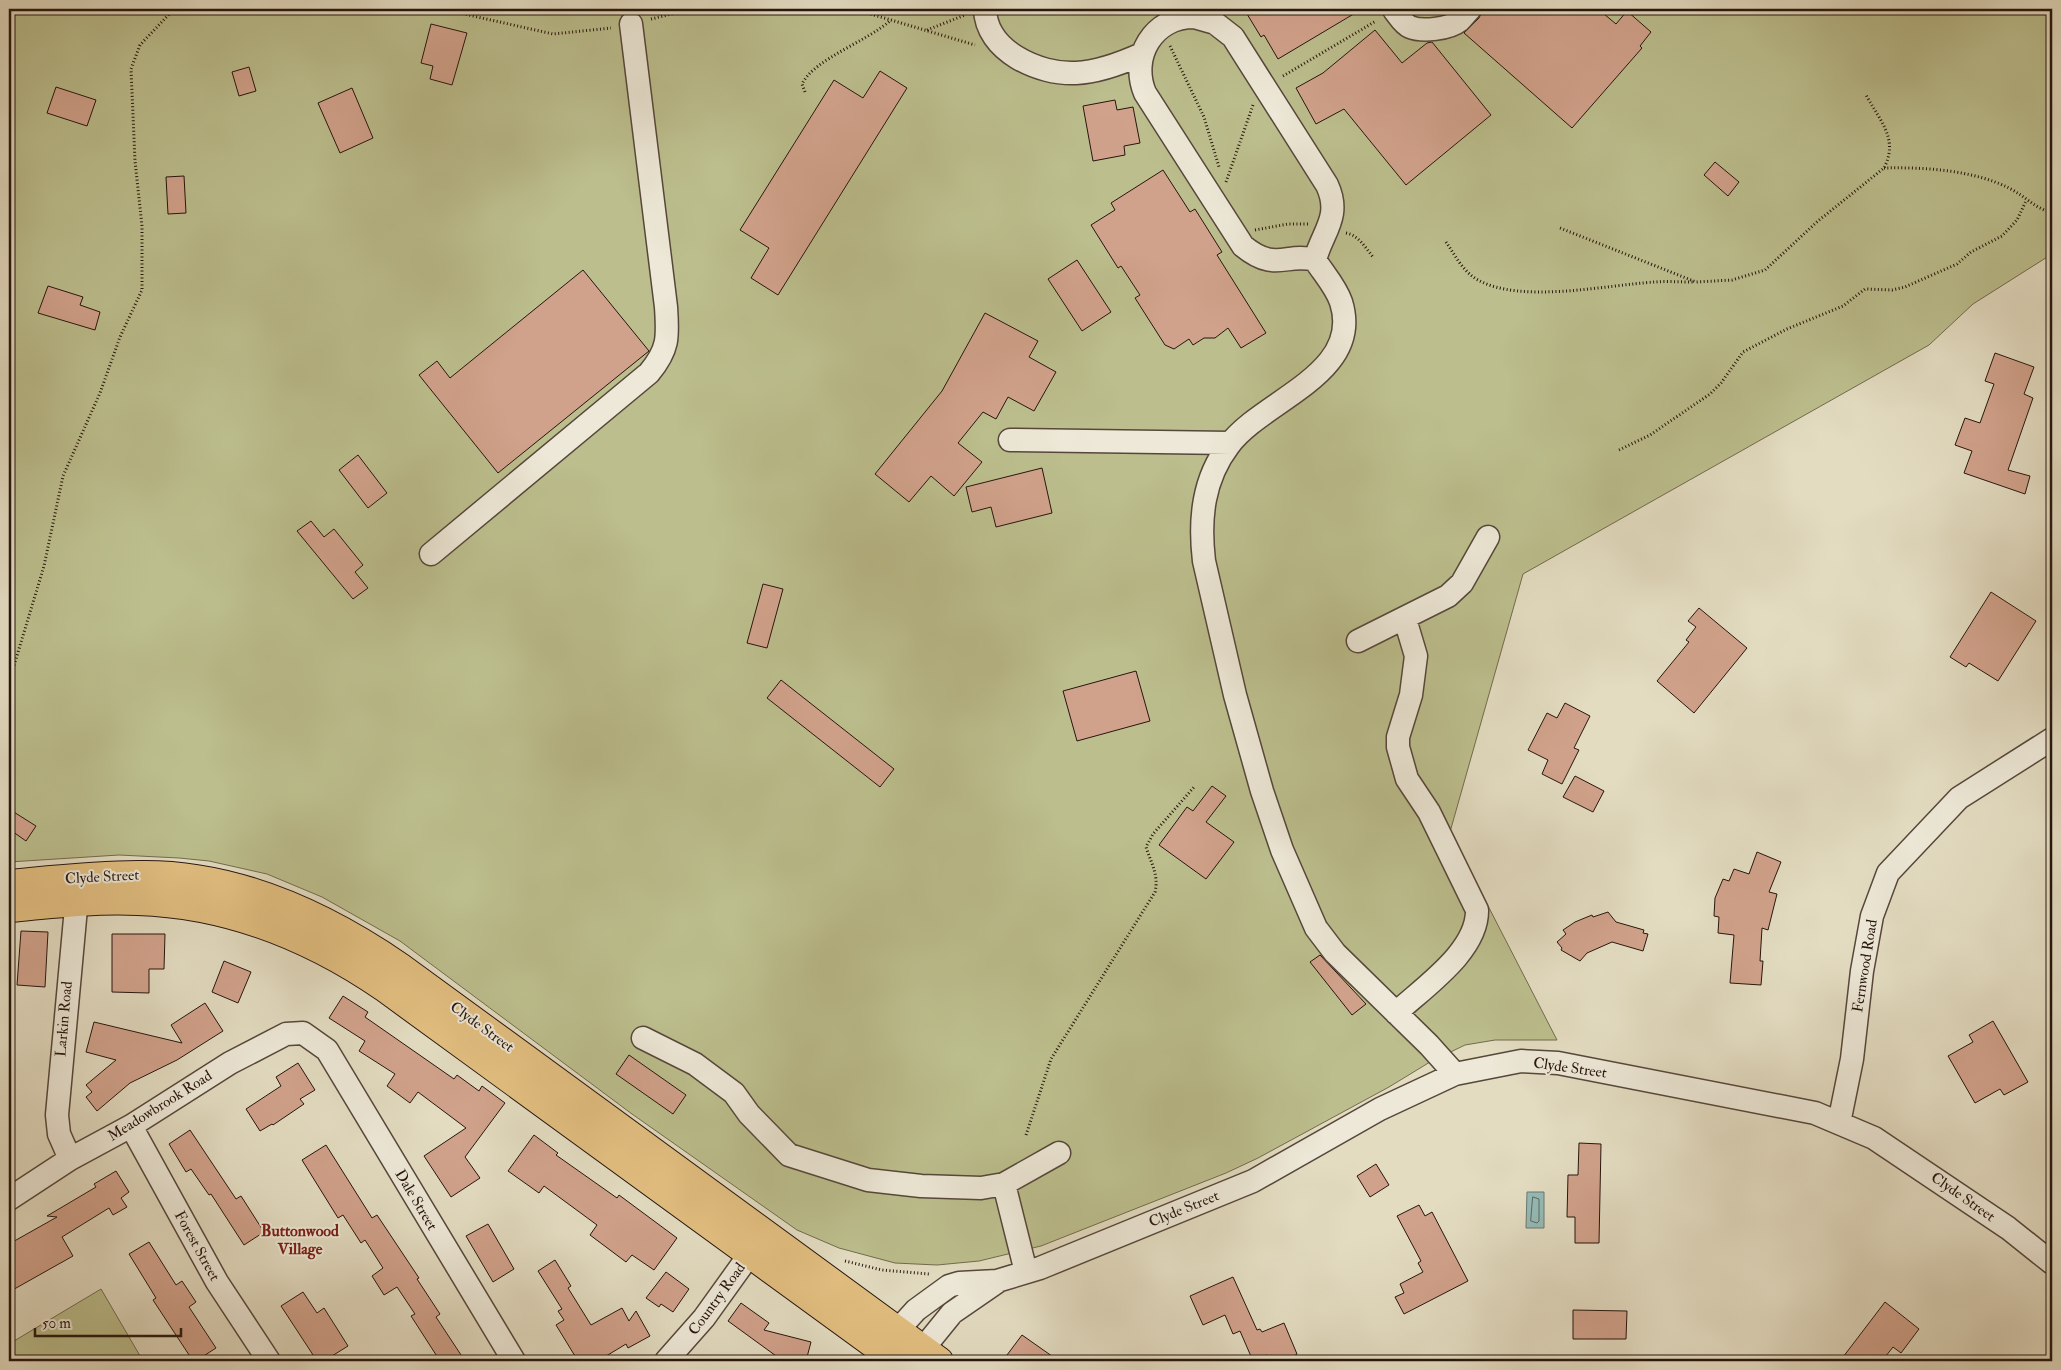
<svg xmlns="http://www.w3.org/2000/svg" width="2061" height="1370" font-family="'IM FELL Double Pica',serif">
<rect width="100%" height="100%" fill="#e3dcc1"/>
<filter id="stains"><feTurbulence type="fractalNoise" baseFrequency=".004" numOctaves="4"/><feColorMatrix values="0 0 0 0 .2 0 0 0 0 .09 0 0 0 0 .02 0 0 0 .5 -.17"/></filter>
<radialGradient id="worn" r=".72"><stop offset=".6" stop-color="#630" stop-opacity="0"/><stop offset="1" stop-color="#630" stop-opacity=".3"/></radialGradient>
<!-- green -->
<path fill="#bcbe8d" stroke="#726a4e" d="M9,9H2052V254L1973,304L1929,345L1523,574L1450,832L1557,1040H1495L1465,1045L1430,1062L1389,1087L1258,1158L1226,1173L1041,1246L979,1261L937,1265L895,1263L839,1248L797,1230L632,1114L400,941L322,897L267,874L209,861L179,858L119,855L9,862Z
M101,1289L143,1361H9V1344Z"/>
<!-- water -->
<path fill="#95bbb6" stroke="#697973" d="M1527,1192H1544V1228H1526Z"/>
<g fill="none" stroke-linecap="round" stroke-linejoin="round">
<!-- shore -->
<path stroke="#5e6862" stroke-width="1" d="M1533,1197L1539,1199V1221L1537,1223L1531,1221Z"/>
</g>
<!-- building -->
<path fill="#d1a28b" stroke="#27150e" d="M1244,9H1362L1278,59L1264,35L1261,37Z
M1483,9H1598L1616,24L1627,11L1651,32L1640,46L1642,48L1572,128L1464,33L1479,18Z
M431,24L467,33L452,85L430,79L433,66L421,63Z
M1375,30L1402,63L1427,43L1432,42L1491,115L1406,185L1344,109L1316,124L1296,88L1323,73Z
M249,67L256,91L239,96L232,72Z
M880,71L907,88L778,295L751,278L769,248L740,230L834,80L863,98Z
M56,87L96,100L87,126L47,113Z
M352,88L373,138L340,153L318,103Z
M1115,100L1117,110L1133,107L1140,143L1124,146L1125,155L1093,161L1083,106Z
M1715,162L1739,182L1728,196L1704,175Z
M1163,170L1190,212L1195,209L1222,252L1217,255L1266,333L1241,348L1228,328L1215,338H1204L1193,345L1189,339L1174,349L1165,345L1135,298L1140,295L1121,266L1118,268L1091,225L1115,210L1111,203Z
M184,176L186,213L168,214L166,177Z
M1077,260L1111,312L1082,331L1048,279Z
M583,270L649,351L498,473L419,375L437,361L450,378Z
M48,286L83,297L80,305L100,312L95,330L38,313Z
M985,313L1038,341L1029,357L1056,372L1034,411L1008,397L996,419L983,412L958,443L982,462L954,496L931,476L909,502L875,474L942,391Z
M1995,353L2034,367L2024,394L2033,398L2008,470L2030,476L2025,494L1964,473L1972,451L1955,445L1965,418L1980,423L1994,384L1985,381Z
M358,455L387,493L368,508L339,470Z
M1042,468L1052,513L996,527L991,507L972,512L966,487Z
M311,521L324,537L334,529L363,565L355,572L368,588L353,599L297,531Z
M763,584L783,589L767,648L747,643Z
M1991,592L2036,621L1998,681L1969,663L1966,667L1950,657Z
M1699,608L1747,648L1694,713L1657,681L1689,642L1686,640L1696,627L1688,621Z
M1136,671L1150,721L1077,741L1063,691Z
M781,680L894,769L880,787L767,698Z
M1565,703L1590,716L1574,748L1579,750L1562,784L1542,774L1548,760L1528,750L1547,713L1557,718Z
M1575,776L1604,791L1593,812L1563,797Z
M1212,786L1226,796L1206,822L1234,842L1206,879L1159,845L1187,807L1193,811Z
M9,809L36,826L26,841L9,829Z
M1757,852L1781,862L1769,892L1777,894L1768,930L1762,928L1760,961H1763L1761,985L1730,983L1734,935L1718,933L1719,917L1714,916L1715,898L1723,879L1729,881L1734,869L1749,874Z
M1608,912L1616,922L1644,930L1643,933L1648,934L1643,951L1612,942L1587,953L1580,961L1561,950L1562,948L1557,942L1566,934L1563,930L1575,922L1592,915L1593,917Z
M21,931L48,932L45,987L17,985Z
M112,934H165L164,969H149V993L112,992Z
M1320,955L1366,1004L1352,1015L1310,962Z
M224,961L251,972L238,1003L212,992Z
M343,996L368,1012L365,1017L454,1079L457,1075L479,1091L482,1086L505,1103L465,1157L480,1178L451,1197L424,1156L466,1128L418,1092L410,1103L387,1086L395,1074L359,1051L365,1041L329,1018Z
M205,1003L223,1031L177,1060L130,1083L97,1111L86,1097L92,1092L86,1085L116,1060L86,1052L94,1022L182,1043L171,1025Z
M1993,1021L2028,1082L2004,1095L2000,1089L1975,1103L1948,1056L1973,1042L1969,1035Z
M629,1055L686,1095L673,1114L616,1074Z
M298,1063L315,1090L300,1099L304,1104L273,1125L272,1124L260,1131L246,1109L281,1086L276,1077Z
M190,1130L236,1199L241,1196L264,1232L244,1245L211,1194L209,1195L191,1169L186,1172L169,1144Z
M534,1135L558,1153L556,1155L617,1198L619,1195L677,1238L654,1270L632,1255L626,1262L590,1235L597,1225L544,1186L539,1193L508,1171Z
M1579,1143L1601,1144L1599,1243H1575V1217H1567L1568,1175H1578Z
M326,1145L372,1218L377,1215L419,1278L417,1279L440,1314L436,1317L465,1361H440L411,1316L415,1314L397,1287L384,1295L372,1276L383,1268L365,1240L361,1243L343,1215L338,1218L302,1160Z
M1376,1164L1389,1185L1370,1197L1357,1176Z
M116,1171L129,1192L121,1198L127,1207L113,1215L109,1208L62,1237L73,1256L9,1292V1244L57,1217L47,1216L96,1187L94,1184Z
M1419,1205L1425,1216L1432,1212L1468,1281L1404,1314L1395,1297L1404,1293L1400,1284L1423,1272L1418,1263L1421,1261L1397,1216Z
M488,1224L514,1269L493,1282L466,1236Z
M149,1242L176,1285L182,1281L196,1302L189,1307L216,1348L196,1361H193L153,1300L156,1298L129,1254Z
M555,1260L571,1286L568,1288L591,1325L622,1308L629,1321L636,1311L650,1336L628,1348L626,1344L598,1361H578L556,1325L564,1320L558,1311L562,1309L538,1271Z
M666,1272L689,1289L673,1312L661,1304L659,1307L646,1298Z
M1233,1277L1257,1330L1260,1329L1262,1332L1284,1323L1297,1354L1294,1356L1296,1361H1269L1267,1355L1253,1361L1240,1331L1233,1334L1225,1315L1203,1325L1190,1296Z
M303,1292L317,1313L324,1308L348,1346L324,1361H317L281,1306Z
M1885,1302L1919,1329L1901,1353L1893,1347L1882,1361H1840Z
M741,1303L769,1323L764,1330L811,1342L806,1361H783L728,1321Z
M1573,1310L1627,1311L1626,1339H1573Z
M1022,1335L1059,1361H1016L1007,1355Z"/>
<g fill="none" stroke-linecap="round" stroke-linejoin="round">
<defs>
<path id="minor" d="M985,9C986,51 1039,75 1076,73C1099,72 1122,63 1142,54
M1394,10C1399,16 1403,24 1410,27C1422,32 1449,29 1459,21C1463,17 1466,13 1470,9
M1194,17L1215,23L1233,37L1327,185C1342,217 1322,232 1315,260C1286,252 1276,273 1243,246L1145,93C1130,57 1153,17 1194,17Z
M1315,260C1324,274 1336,287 1341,302C1364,374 1262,400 1229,445C1203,479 1199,519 1204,561L1235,695L1262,791L1282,850L1316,928L1335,953L1429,1045L1455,1074
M1010,440L1230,443
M431,554L649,373C669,349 668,337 666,307L631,24
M1358,641L1448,596L1462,583L1488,537
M1396,1013C1424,987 1478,951 1477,910L1429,812L1407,779L1398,747V737L1411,695L1416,656L1405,619
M643,1038L695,1064L734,1093L749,1114L789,1155L868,1180L921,1186L981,1188L1004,1184L1059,1153
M1839,1123L1852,1059L1862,971L1872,916L1888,873L1959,798L2052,739
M131,1126L217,1282L269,1361
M70,1159L59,1134L57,1115L78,886
M1004,1184L1026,1272
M9,1199L70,1159L131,1126L230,1063L286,1034L303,1033L327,1050L514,1361
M886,1343L916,1310L949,1286L959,1283L997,1281L1040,1268L1253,1181L1380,1109L1455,1074L1521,1061L1558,1063L1815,1113L1874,1138L2008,1228L2052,1263
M666,1361L704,1318L760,1240
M913,1361L952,1313L997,1282"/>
<path id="major" d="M9,884C52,880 95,875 138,875C234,873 323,914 400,967L939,1361
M9,908C52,904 95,899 138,901C229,904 311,937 385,988L897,1361"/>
</defs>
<!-- minor casing -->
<use href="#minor" stroke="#56473b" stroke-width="25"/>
<!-- major casing -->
<use href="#major" stroke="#27150e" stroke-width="30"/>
<!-- path -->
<path stroke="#27150e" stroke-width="3" stroke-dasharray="1 2.5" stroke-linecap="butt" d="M442,9L553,34L611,28
M854,9L975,45
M651,19L692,9
M927,30L965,15
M1170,46L1204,117L1219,167
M1283,76L1376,21
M805,92L802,84C814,59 868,41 891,20
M1884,168C1924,167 1973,170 2009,188C2025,196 2033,207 2052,213
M1226,182L1253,105
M1560,228L1696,282L1732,280L1765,270L1818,221L1884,168C1899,139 1880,121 1866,95
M1255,230L1288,224H1309
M1346,233C1358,235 1365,247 1373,257
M1446,242C1455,255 1463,272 1478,280C1521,304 1606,285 1655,282C1667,281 1680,282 1693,282
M1619,450L1650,435L1710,394L1721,383L1743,352L1787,329L1843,306L1865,289L1892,290L1905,287L1957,264L1971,252L2002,236L2017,220L2026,201
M9,682L44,566L63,476L100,393L120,337L142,290V226L135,161L131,69L140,45L174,9
M1026,1135L1051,1059L1155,892C1159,875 1151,863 1146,847L1153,834L1195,786
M845,1261L882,1270L929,1274"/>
<!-- minor -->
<use href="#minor" stroke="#ede8d7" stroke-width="22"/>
<!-- major -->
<use href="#major" stroke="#e2be80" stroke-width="28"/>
</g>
<g text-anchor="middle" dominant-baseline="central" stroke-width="4" stroke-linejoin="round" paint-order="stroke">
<!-- street labels -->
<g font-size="15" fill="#27150e" stroke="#ede8d7">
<text transform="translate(102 877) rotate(-3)">Clyde Street</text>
<text transform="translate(1865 966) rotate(-81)">Fernwood Road</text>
<text transform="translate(64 1019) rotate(-85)">Larkin Road</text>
<text transform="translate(482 1027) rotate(36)">Clyde Street</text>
<text transform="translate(1570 1068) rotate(8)">Clyde Street</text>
<text transform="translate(160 1106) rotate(-32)">Meadowbrook Road</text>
<text transform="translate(1963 1197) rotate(35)">Clyde Street</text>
<text transform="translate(416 1200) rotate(59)">Dale Street</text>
<text transform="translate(1184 1209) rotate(-22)">Clyde Street</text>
<text transform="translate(197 1246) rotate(61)">Forest Street</text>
<text transform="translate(717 1299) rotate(-54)">Country Road</text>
</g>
<!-- neighbourhood labels -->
<g font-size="16" font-weight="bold" fill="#7a1f14" stroke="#ede8d7">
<text x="300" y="1231">Buttonwood<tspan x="300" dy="18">Village</tspan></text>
</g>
</g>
<!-- margin -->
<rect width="2061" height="1370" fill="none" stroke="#e3dcc1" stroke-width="30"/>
<rect x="10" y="10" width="2041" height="1350" fill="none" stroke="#27150e" stroke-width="2.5"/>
<rect x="15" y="15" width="2031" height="1340" fill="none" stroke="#27150e"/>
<!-- scale -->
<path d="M35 1328v8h146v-8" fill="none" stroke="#27150e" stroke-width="2.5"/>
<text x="42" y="1328" font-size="15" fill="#27150e" stroke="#ede8d7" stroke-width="4" paint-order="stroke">50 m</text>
<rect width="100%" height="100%" filter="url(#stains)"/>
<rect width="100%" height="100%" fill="url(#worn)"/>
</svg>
